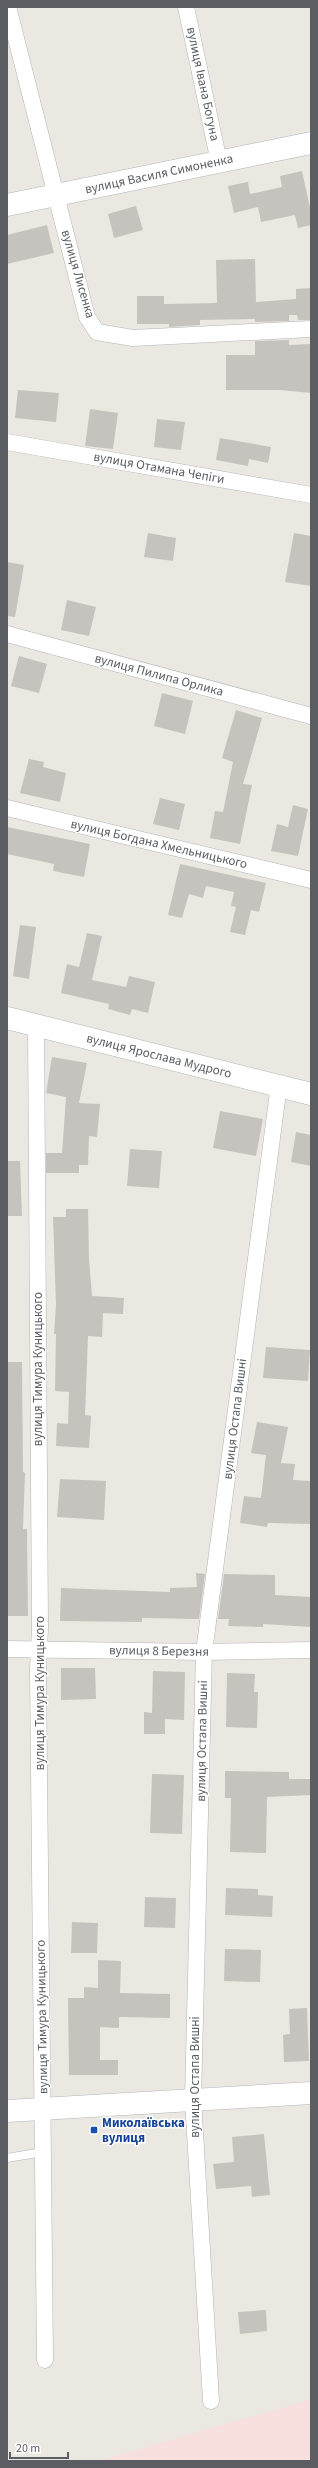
<svg xmlns="http://www.w3.org/2000/svg" width="318" height="2468" font-family="'Source Sans 3',sans-serif">
<rect width="100%" height="100%" fill="#ebe8e1"/>
<!-- medical -->
<path fill="#f7dfde" d="M311,2399V2461H99Z"/>
<!-- building -->
<path fill="#c6c3be" d="M302,171L311,212V225L298,228L295,215L261,222L258,207L234,213L228,186L248,182L250,194L282,187L280,176Z
M136,206L143,230L114,238L108,214Z
M47,225L54,253L7,264V235Z
M255,259L256,302L296,299V289L311,288V320H298L297,315H289V321L255,322V319L200,320V325L169,327V324H137V296H164V304L217,303L216,260Z
M289,340V345L311,344V393L280,390H226V355H255V341Z
M18,390L59,393L56,422L15,418Z
M90,409L118,413L113,449L85,446Z
M157,419L185,422L181,450L154,447Z
M220,438L271,447L268,463L249,459L248,466L216,460Z
M148,533L176,538L173,561L144,557Z
M294,533L311,536V586L285,582Z
M7,562L24,565L15,617L7,616Z
M67,600L96,607L89,636L61,630Z
M19,656L47,664L39,693L11,686Z
M162,693L193,701L185,734L154,726Z
M236,710L262,718L243,784L252,785L240,844L210,838L215,811L223,812L233,762L222,758Z
M29,759L44,762L43,767L66,773L60,802L20,793Z
M160,798L185,804L179,830L153,824Z
M293,805L308,809L298,856L271,851L277,824L288,827Z
M7,827L90,844L84,877L53,871L54,864L7,854Z
M180,864L266,883L259,912L251,910L245,935L230,932L236,907L231,906L234,892L206,886L203,898L189,894L182,918L168,915Z
M20,925L36,927L29,979L13,976Z
M87,933L102,936L92,980L126,987L129,976L155,982L148,1013L132,1009L130,1015L108,1009L109,1004L61,993L67,964L79,967Z
M52,1057L87,1063L79,1103L100,1104L97,1137L89,1136L88,1165H79V1173H46V1153H62L66,1097L46,1093Z
M220,1111L263,1119L256,1156L213,1148Z
M296,1132L311,1135V1166L291,1162Z
M130,1149L162,1151L159,1188L127,1186Z
M7,1161H20L22,1216H7Z
M66,1209H88L89,1259L92,1296L124,1298L123,1314L103,1313L102,1337L88,1336L85,1415L91,1416L89,1448L56,1446L57,1423L68,1424L69,1392L55,1391L56,1334H54L56,1305L53,1217H66Z
M266,1347L310,1350L308,1381L263,1378Z
M7,1362H22L23,1472L25,1473L23,1529H27L28,1616H7Z
M257,1422L288,1427L281,1463L295,1464L293,1480L311,1481V1524L268,1523L267,1527L240,1523L244,1496L261,1498L266,1455L251,1453Z
M60,1479L106,1481L104,1520L57,1517Z
M196,1573L205,1574L199,1619L142,1618V1622L60,1621L61,1588L170,1592V1588L197,1587Z
M224,1574L275,1575V1595L311,1597V1627L263,1624V1627L228,1626L229,1619H218Z
M61,1668H95L96,1699L61,1700Z
M153,1671L185,1672L184,1720L165,1719V1734H144V1712L152,1713Z
M227,1673L255,1674L254,1692H258L257,1728L226,1727Z
M225,1771L289,1772V1779H311V1795L267,1797L266,1853L230,1852L231,1798H225Z
M152,1774L184,1775L182,1834L150,1833Z
M226,1888L258,1889V1895L273,1896L272,1917L225,1915Z
M145,1897L176,1898L175,1928L144,1927Z
M72,1922L98,1923L97,1953H71Z
M225,1949L261,1950L260,1982L224,1981Z
M98,1960L121,1961L120,1993L170,1994V2018L119,2017V2028L100,2027V2060H118V2075H69L68,1998H84V1987L98,1988Z
M307,2008L309,2061L284,2062L283,2035L290,2034L289,2009Z
M264,2134L270,2195L252,2197L251,2186L216,2189L213,2164L234,2162L232,2137Z
M266,2310L267,2331L240,2334L238,2312Z"/>
<g fill="none" stroke-linecap="round" stroke-linejoin="round">
<defs>
<path id="lane" d="M7,2158L43,2152"/>
<path id="street" d="M8,7L87,317L97,332L133,338L311,329
M186,7L219,162
M7,442L311,495
M7,634L311,716
M7,808L311,880
M36,1025L40,1628L38,1670L45,2360
M7,1649L204,1652L311,1650
M211,2401L193,2099L204,1652L279,1085"/>
<path id="secondary" d="M7,205L311,143
M7,1018L311,1094
M7,2111L311,2093"/>
</defs>
<!-- lane casing -->
<use href="#lane" stroke="#b2b4b8" stroke-width="9"/>
<!-- street casing -->
<use href="#street" stroke="#b2b4b8" stroke-width="17"/>
<!-- secondary casing -->
<use href="#secondary" stroke="#b1b4b8" stroke-width="23"/>
<!-- lane -->
<use href="#lane" stroke="#fff" stroke-width="8"/>
<!-- street -->
<use href="#street" stroke="#fff" stroke-width="16"/>
<!-- secondary -->
<use href="#secondary" stroke="#fff" stroke-width="22"/>
</g>
<!-- markers -->
<rect fill="#1a4fb4" stroke="#fff" stroke-width="1.5" x="90" y="2126" width="8" height="8" rx="2"/>
<g text-anchor="middle" dominant-baseline="central" stroke-width="3" stroke-linejoin="round" paint-order="stroke">
<!-- street labels -->
<g font-size="13" fill="#5a5d61" stroke="#fff">
<text transform="translate(203 84) rotate(78)">вулиця Івана Богуна</text>
<text transform="translate(159 174) rotate(-12)">вулиця Василя Симоненка</text>
<text transform="translate(78 274) rotate(74)">вулиця Лисенка</text>
<text transform="translate(159 468) rotate(10)">вулиця Отамана Чепіги</text>
<text transform="translate(159 675) rotate(15)">вулиця Пилипа Орлика</text>
<text transform="translate(159 844) rotate(13)">вулиця Богдана Хмельницького</text>
<text transform="translate(159 1056) rotate(14)">вулиця Ярослава Мудрого</text>
<text transform="translate(38 1369) rotate(-90)">вулиця Тимура Куницького</text>
<text transform="translate(235 1419) rotate(-83)">вулиця Остапа Вишні</text>
<text transform="translate(159 1651) rotate(1)">вулиця 8 Березня</text>
<text transform="translate(40 1693) rotate(-90)">вулиця Тимура Куницького</text>
<text transform="translate(202 1741) rotate(-89)">вулиця Остапа Вишні</text>
<text transform="translate(42 2017) rotate(-91)">вулиця Тимура Куницького</text>
<text transform="translate(195 2077) rotate(-90)">вулиця Остапа Вишні</text>
</g>
<!-- transit labels -->
<g font-size="13" font-weight="bold" fill="#164399" stroke="#fff" text-anchor="start">
<text x="102" y="2123">Миколаївська<tspan x="102" dy="15">вулиця</tspan></text>
</g>
</g>
<!-- border -->
<rect width="318" height="2468" fill="none" stroke="#5a5d61" stroke-width="16"/>
<!-- scale -->
<path d="M10 2452v6h58v-6" fill="none" stroke="#5a5d61" stroke-width="2"/>
<text x="16" y="2452" font-size="12" fill="#5a5d61" stroke="#ffffff" stroke-width="3" paint-order="stroke">20 m</text>
</svg>
